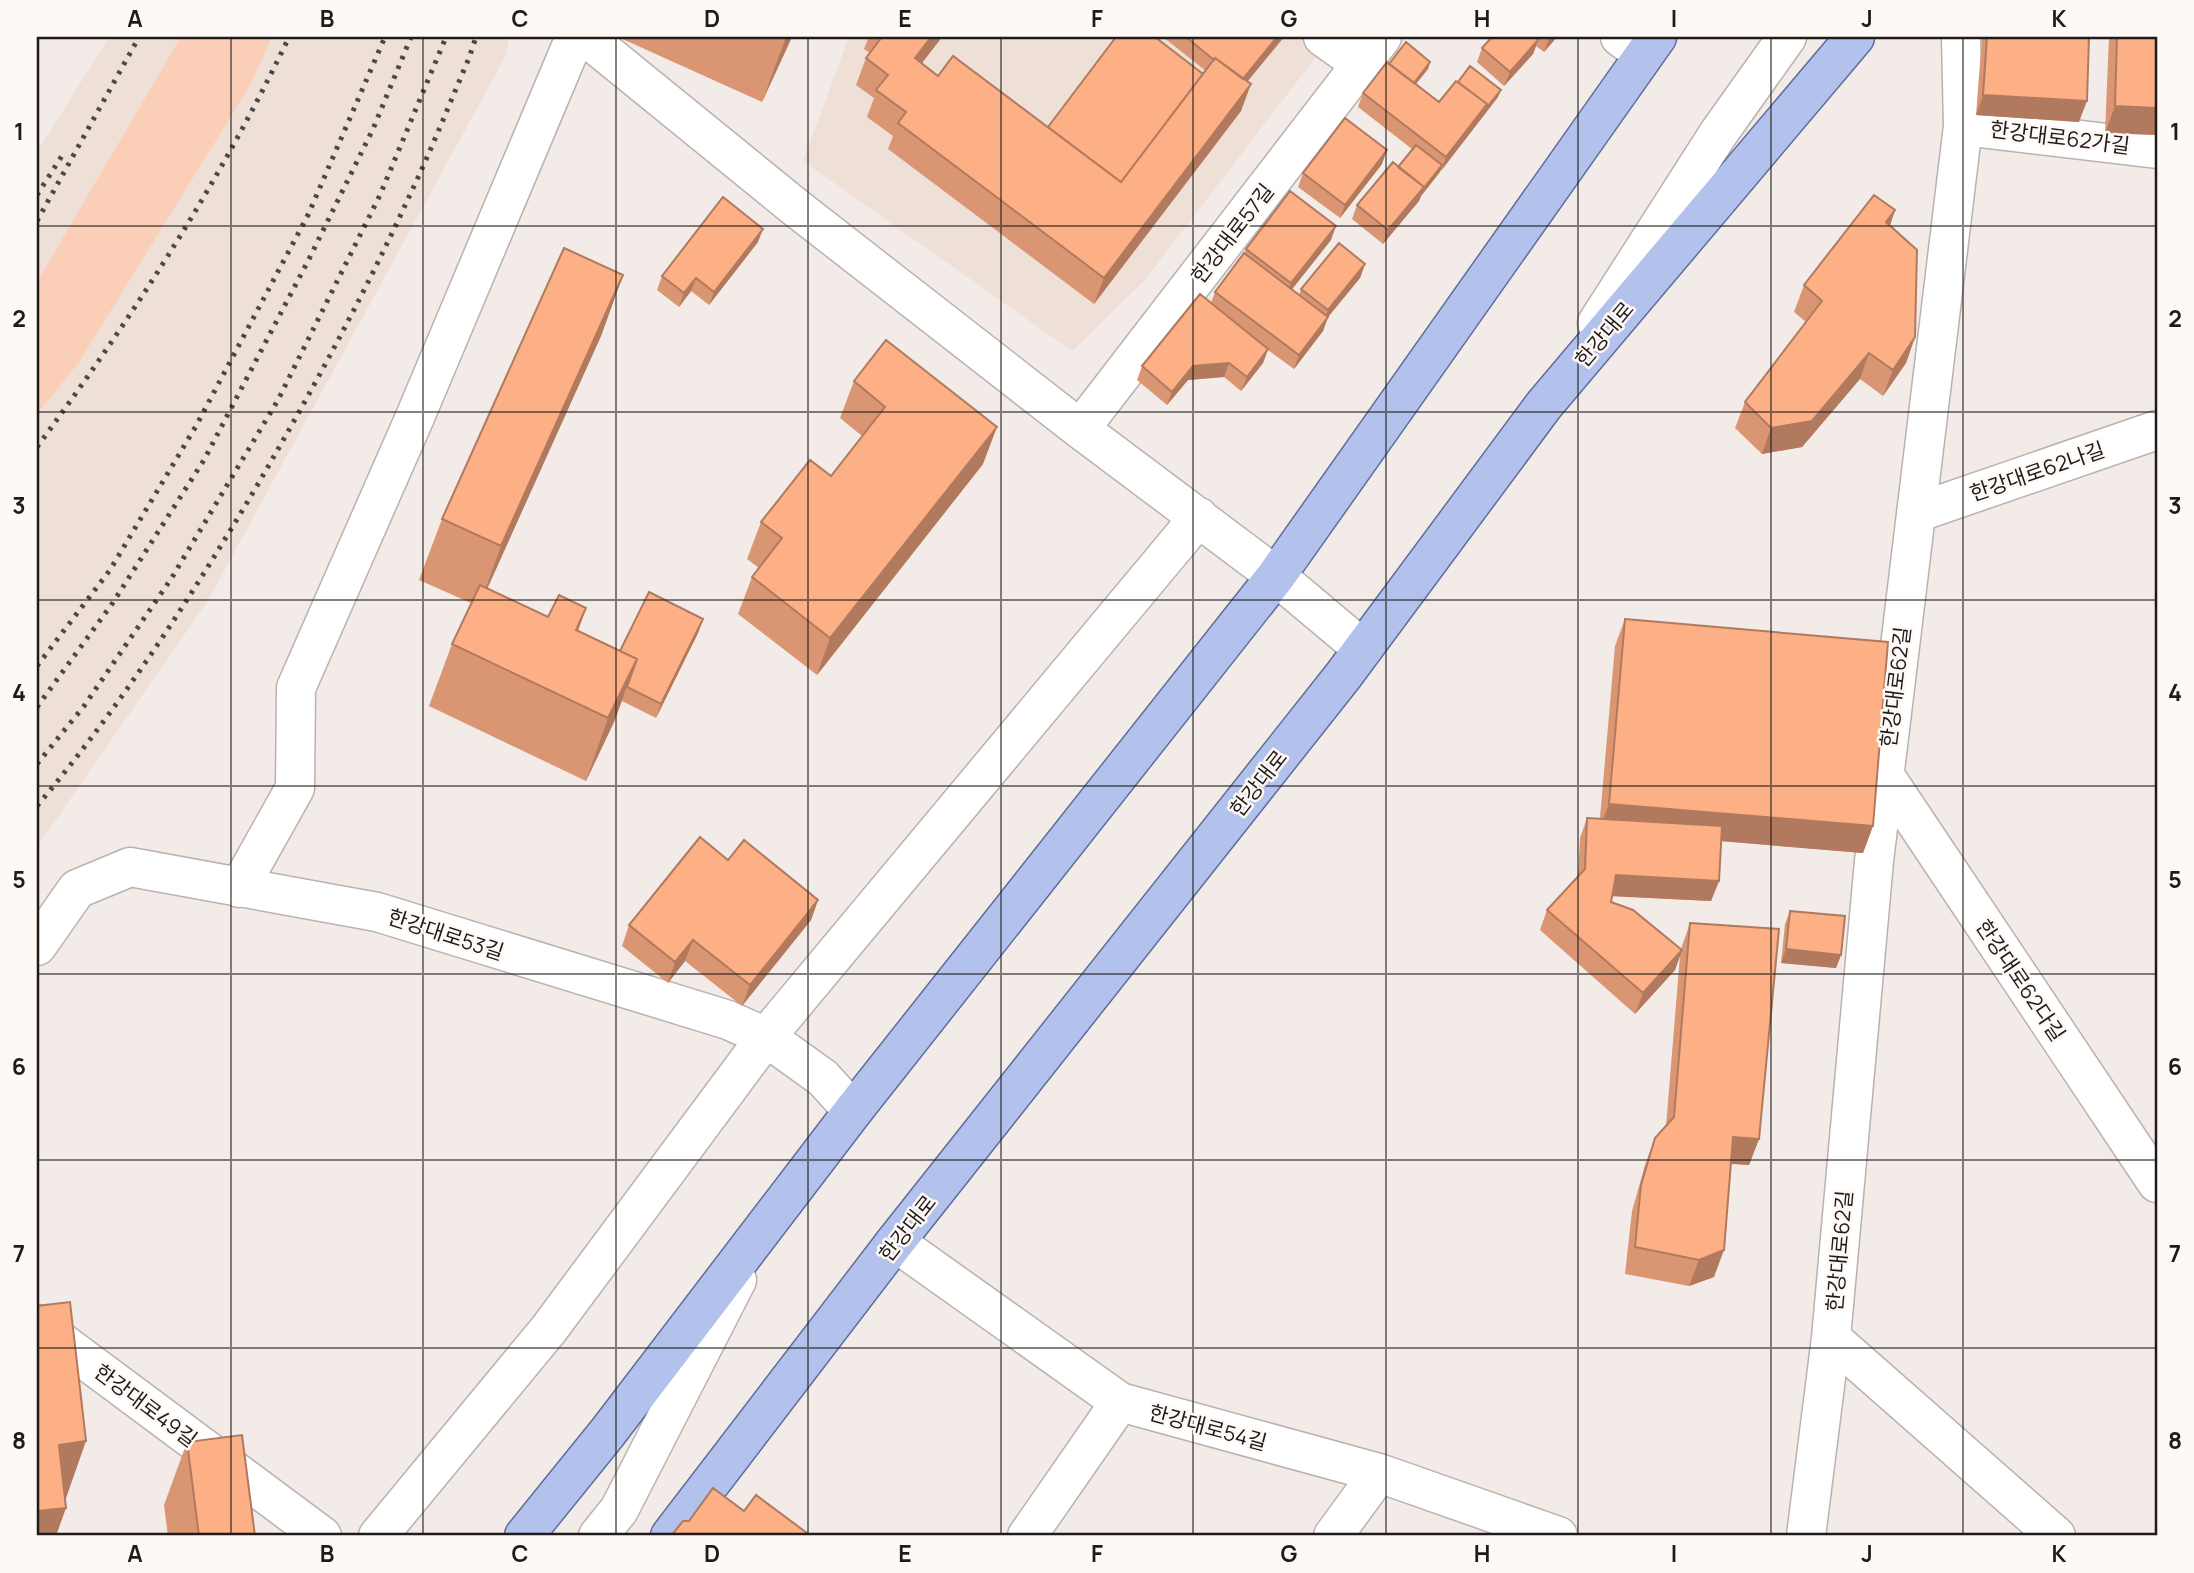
<svg xmlns="http://www.w3.org/2000/svg" width="2194" height="1573" font-family="Manrope,'Noto Sans KR',sans-serif">
<rect width="100%" height="100%" fill="#f3ebe8"/>
<!-- built -->
<path fill="#eedfd7" d="M109,37H509L505,57L207,602L37,847V152Z
M849,37H1331L1145,280L1072,351L803,161Z"/>
<!-- green -->
<path fill="#fbceb8" d="M181,37H272L249,87L79,362L37,414V282Z"/>
<g fill="none" stroke-linecap="round" stroke-linejoin="round">
<defs>
<path id="minor" d="M586,37L795,207L1080,429L1276,576L1363,649
M1323,37L1361,64
M1620,37L1644,54
M1963,126L2157,149
M1597,323L1718,134L1787,37
M1080,429L1382,37
M1916,513L2157,430
M1885,776L2157,1183
M239,888L295,788L296,688L415,417L575,37
M37,946L77,889L130,867L377,912L728,1020L766,1037L823,1078L853,1111
M895,1242L1120,1402L1379,1473L1558,1536
M37,1324L322,1536
M1831,1338L2056,1536
M378,1536L549,1329L766,1037L1199,517
M598,1536L619,1510L737,1280
M1027,1536L1120,1402
M1333,1536L1379,1473
M1806,1536L1831,1338L1874,861L1963,126L1961,37"/>
<path id="major" d="M524,1536L608,1432L853,1111L1276,576L1657,37
M670,1536L895,1242L1343,676L1544,405L1855,37"/>
</defs>
<!-- minor casing -->
<use href="#minor" stroke="#b9b2af" stroke-width="41"/>
<!-- major casing -->
<use href="#major" stroke="#5e6d9b" stroke-width="41"/>
<!-- minor -->
<use href="#minor" stroke="#fff" stroke-width="38"/>
<!-- major -->
<use href="#major" stroke="#b3c2ed" stroke-width="38"/>
<!-- rail -->
<path stroke="#4c4847" stroke-width="5" stroke-dasharray="3.5 7" stroke-linecap="butt" d="M37,195L65,151
M37,221L139,37
M37,447C132,318 220,182 289,37
M37,666L110,570L196,426L308,215L385,37
M37,707L112,604L204,460L308,261L373,129L411,37
M37,764L84,706L171,579L278,400L380,195L446,37
M37,806C121,706 192,596 258,484C312,391 363,297 408,199C430,153 449,105 469,58L476,37"/>
</g>
<!-- wall -->
<path fill="#da9673" d="M618,37H792L762,102Z
M869,37H942L921,64L938,76L1048,127L1203,74L1206,71L1163,37H1284L1247,82L1241,111L1094,304L888,149L893,136L867,117L874,98L856,85L866,58L870,53L864,49Z
M1492,37H1557L1544,52L1536,46L1533,54L1504,86L1477,62L1482,48Z
M1982,37H2089L2079,122L1976,115Z
M2109,37H2157V135L2105,133Z
M1430,62L1428,69L1416,84L1439,102L1498,97L1421,196L1419,201L1383,244L1352,219L1357,205L1398,167L1412,149L1358,107L1363,93L1389,64Z
M1382,164L1340,218L1298,187L1303,173Z
M1895,210L1890,225L1915,337L1906,363L1883,396L1860,379L1802,447L1762,454L1735,428L1745,402L1806,322L1794,312L1804,285Z
M1331,240L1292,289L1299,295L1301,289L1365,264L1360,278L1328,317L1323,331L1294,369L1268,350L1263,363L1241,391L1224,377L1188,380L1167,405L1137,380L1142,366L1211,303L1215,292L1244,253L1246,249Z
M758,242L709,305L691,291L679,307L657,290L662,276Z
M623,275L601,336L487,588L548,617L586,608L578,631L620,651L703,619L698,633L656,718L622,701L614,722L586,781L429,706L452,644L471,603L419,580L442,519Z
M854,381L983,464L817,675L738,614L752,577L759,568L747,559L761,522L831,476L862,436L840,418Z
M1625,619L1873,826L1863,853L1721,841L1719,881L1711,901L1612,896L1611,902L1681,949L1690,923L1759,1139L1749,1165L1731,1164L1714,1277L1689,1286L1625,1274L1632,1211L1645,1165L1655,1138L1666,1126L1680,956L1675,970L1635,1014L1540,930L1547,910L1578,876L1580,838L1587,818H1600L1615,646Z
M728,860L818,900L811,920L742,1006L685,961L668,983L622,946L629,925Z
M1790,911L1841,955L1836,968L1781,963L1785,924Z
M187,1442L255,1536H168L164,1505Z"/>
<!-- shaded-wall -->
<path fill="#b17a5e" d="M786,37H792L762,102Z
M931,37H942L905,85L915,58Z
M1277,37H1284L1236,95L1241,81Z
M1550,37H1557L1544,52L1549,39Z
M1538,40L1533,54L1504,86L1510,72Z
M1430,62L1428,69L1407,95L1409,88Z
M1251,84L1241,111L1094,304L1104,278Z
M1501,90L1498,97L1441,171L1446,157L1487,104Z
M1983,95L2087,101L2079,122L1976,115Z
M2115,106L2157,108V135L2105,133Z
M1387,150L1382,164L1340,218L1345,205Z
M1442,165L1440,172L1421,196L1419,201L1383,244L1388,230Z
M1895,210L1886,237V222Z
M1336,226L1331,240L1286,297L1291,283Z
M763,229L758,242L709,305L714,292Z
M1365,264L1360,278L1328,317L1323,331L1294,369L1299,355L1323,324L1328,310Z
M623,275L601,336L479,607L501,546Z
M696,278L691,291L679,307L684,293Z
M1915,337L1906,363L1883,396L1893,370Z
M1268,349L1263,363L1241,391L1247,377Z
M1869,353L1860,379L1802,447L1762,454L1771,428Z
M1229,363L1224,377L1188,380L1167,405L1172,392L1193,366Z
M997,427L983,464L817,675L830,638Z
M586,608L563,671L576,630Z
M703,619L698,633L656,718L661,704Z
M637,659L614,722L586,781L608,718Z
M1609,804L1873,826L1863,853L1599,831Z
M1616,875L1719,881L1711,901L1609,896Z
M818,900L811,920L742,1006L750,985Z
M693,940L685,961L668,983L675,962Z
M1786,949L1841,955L1836,968L1781,963Z
M1682,950L1675,970L1635,1014L1643,993Z
M1733,1137L1759,1139L1749,1165L1723,1163Z
M1724,1250L1714,1277L1689,1286L1699,1260Z
M86,1441L64,1504L59,1445Z
M66,1508L56,1536H37V1511Z"/>
<!-- building -->
<path fill="#fdaf86" stroke="#b17a5e" stroke-width="2" d="M882,37H931L915,58L938,76L953,56L1121,182L1215,58L1251,84L1104,278L898,123L906,112L876,90L888,75L866,58Z
M1116,37H1155L1203,74L1121,182L1048,127Z
M1186,37H1277L1243,79L1215,58L1214,60Z
M1492,37H1534L1538,40L1510,72L1482,48Z
M1987,37H2089L2087,101L1983,95Z
M2117,37H2157V108L2115,106Z
M1406,42L1430,62L1414,83L1389,64Z
M1387,62L1439,102L1456,81L1487,104L1446,157L1363,93Z
M1470,66L1501,90L1484,111L1487,104L1458,82Z
M1345,118L1387,150L1345,205L1303,173Z
M1416,145L1442,165L1423,189L1424,187L1398,167Z
M1393,162L1424,187L1388,230L1357,205Z
M1290,191L1336,226L1291,283L1246,249Z
M1874,195L1895,210L1886,222L1917,250L1915,337L1893,370L1869,353L1812,421L1771,428L1745,402L1822,301L1804,285Z
M723,197L763,229L714,292L696,278L684,293L662,276Z
M1339,243L1365,264L1328,310L1301,289Z
M564,248L623,275L501,546L442,519Z
M1244,253L1328,317L1299,355L1215,292Z
M1200,294L1268,349L1247,377L1229,363L1193,366L1172,392L1142,366Z
M886,340L997,427L830,638L752,577L782,538L761,522L810,460L831,476L885,407L854,381Z
M480,585L548,617L559,595L586,608L576,630L637,659L608,718L452,644Z
M649,592L703,619L661,704L627,687L637,659L620,651Z
M1625,619L1888,642L1873,826L1609,804Z
M1587,818L1722,826L1719,881L1616,875L1611,902L1633,910L1682,950L1643,993L1547,910L1585,869Z
M700,837L728,860L744,840L818,900L750,985L693,940L675,962L629,925Z
M1790,911L1845,916L1841,955L1786,949Z
M1690,923L1779,929L1759,1139L1733,1137L1724,1250L1699,1260L1635,1247L1641,1185L1655,1138L1674,1117Z
M70,1302L86,1441L59,1445L66,1508L37,1511V1306Z
M242,1435L255,1536H199L187,1442Z
M713,1488L744,1511L756,1495L811,1536H671L683,1521H689Z"/>
<!-- grid -->
<path fill="none" stroke="#1e1b1a" stroke-width="2" stroke-opacity="0.55" d="M231,37V1536M423,37V1536M616,37V1536M808,37V1536M1001,37V1536M1193,37V1536M1386,37V1536M1578,37V1536M1771,37V1536M1963,37V1536M37,226H2157M37,412H2157M37,600H2157M37,786H2157M37,974H2157M37,1160H2157M37,1348H2157"/>
<g text-anchor="middle" dominant-baseline="central" stroke-width="5" stroke-linejoin="round" paint-order="stroke">
<!-- street labels -->
<g font-size="21" fill="#1e1b1a" stroke="#fff9f6">
<text transform="translate(2060 137) rotate(7)">한강대로62가길</text>
<text transform="translate(1232 233) rotate(-52)">한강대로57길</text>
<text transform="translate(1604 334) rotate(-50)">한강대로</text>
<text transform="translate(2037 471) rotate(-19)">한강대로62나길</text>
<text transform="translate(1895 687) rotate(-83)">한강대로62길</text>
<text transform="translate(1258 783) rotate(-52)">한강대로</text>
<text transform="translate(446 934) rotate(18)">한강대로53길</text>
<text transform="translate(2021 980) rotate(56)">한강대로62다길</text>
<text transform="translate(907 1228) rotate(-52)">한강대로</text>
<text transform="translate(1839 1251) rotate(-85)">한강대로62길</text>
<text transform="translate(146 1405) rotate(37)">한강대로49길</text>
<text transform="translate(1208 1427) rotate(15)">한강대로54길</text>
</g>
</g>
<!-- border -->
<rect width="2194" height="1573" fill="none" stroke="#fff9f6" stroke-width="77"/>
<rect x="38" y="38" width="2118" height="1496" fill="none" stroke="#1e1b1a" stroke-width="2.5"/>
<g font-size="23" text-anchor="middle" font-weight="bold" fill="#1e1b1a">
<text x="135" y="27">A</text>
<text x="327" y="27">B</text>
<text x="520" y="27">C</text>
<text x="712" y="27">D</text>
<text x="905" y="27">E</text>
<text x="1097" y="27">F</text>
<text x="1289" y="27">G</text>
<text x="1482" y="27">H</text>
<text x="1674" y="27">I</text>
<text x="1867" y="27">J</text>
<text x="2059" y="27">K</text>
<text x="19" y="140">1</text>
<text x="2175" y="140">1</text>
<text x="19" y="327">2</text>
<text x="2175" y="327">2</text>
<text x="19" y="514">3</text>
<text x="2175" y="514">3</text>
<text x="19" y="701">4</text>
<text x="2175" y="701">4</text>
<text x="19" y="888">5</text>
<text x="2175" y="888">5</text>
<text x="19" y="1075">6</text>
<text x="2175" y="1075">6</text>
<text x="19" y="1262">7</text>
<text x="2175" y="1262">7</text>
<text x="19" y="1449">8</text>
<text x="2175" y="1449">8</text>
<text x="135" y="1562">A</text>
<text x="327" y="1562">B</text>
<text x="520" y="1562">C</text>
<text x="712" y="1562">D</text>
<text x="905" y="1562">E</text>
<text x="1097" y="1562">F</text>
<text x="1289" y="1562">G</text>
<text x="1482" y="1562">H</text>
<text x="1674" y="1562">I</text>
<text x="1867" y="1562">J</text>
<text x="2059" y="1562">K</text>
</g>
</svg>
